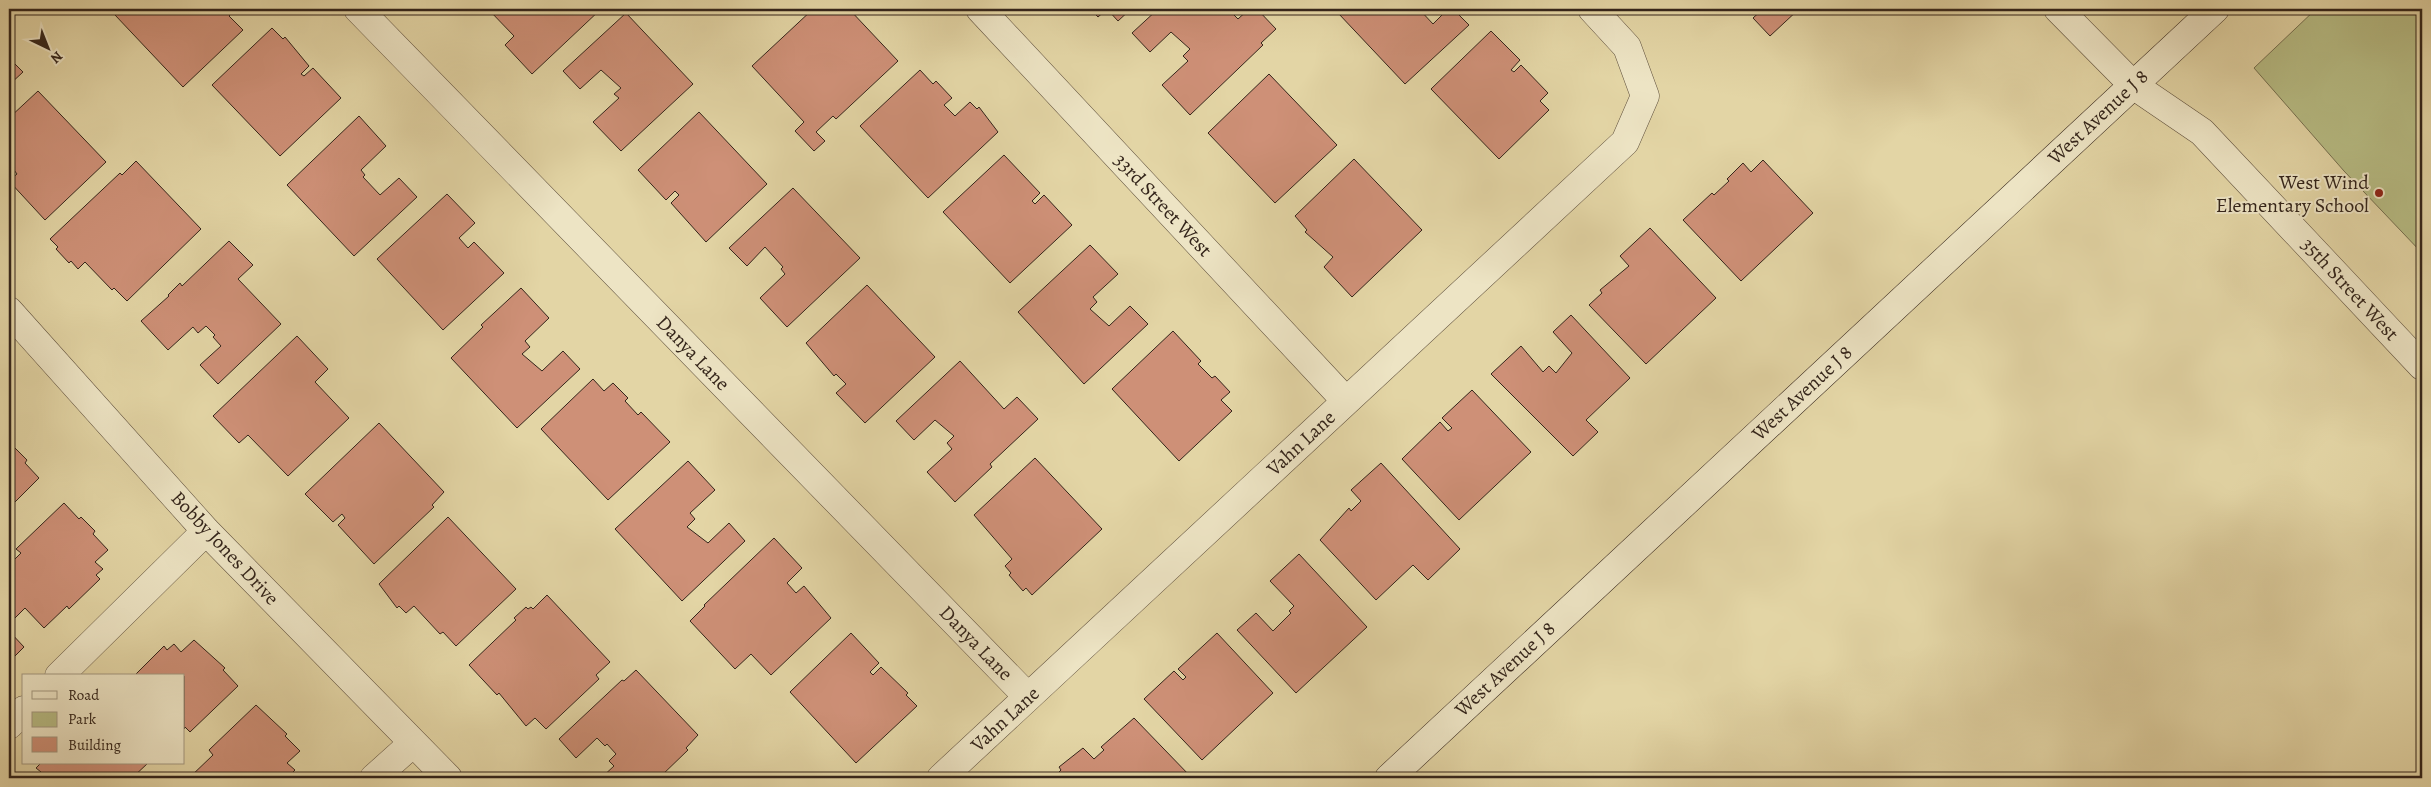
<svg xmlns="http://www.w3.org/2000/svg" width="2431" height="787" font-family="Alegreya,serif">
<rect width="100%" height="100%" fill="#e3d5a5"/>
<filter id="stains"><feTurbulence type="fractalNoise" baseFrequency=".004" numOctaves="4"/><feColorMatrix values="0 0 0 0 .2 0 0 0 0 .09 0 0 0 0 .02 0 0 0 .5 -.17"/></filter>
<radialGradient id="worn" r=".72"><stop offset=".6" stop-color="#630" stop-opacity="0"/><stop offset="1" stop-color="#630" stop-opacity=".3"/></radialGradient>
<!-- green -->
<path fill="#b7bc84" stroke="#767050" d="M2316,9H2422V253L2344,171L2254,68Z"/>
<!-- building -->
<path fill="#ce9077" stroke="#34251b" d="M121,9H227L231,14L229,16L243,30L183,87L115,15Z
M488,9H601L532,74L505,45L514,36Z
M813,9H849L898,61L836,119L833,116L816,132L825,141L814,151L795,131L804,122L752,66Z
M1090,9H1131L1118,21L1107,9L1098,17Z
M1158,9H1228L1238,19L1249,9H1257L1276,29L1261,43L1263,45L1190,115L1162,85L1188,61L1183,56L1190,49L1171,32L1150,52L1132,33Z
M1342,9H1419L1433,24L1448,9H1453L1469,25L1405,84L1338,13Z
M1763,9H1799L1770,36L1753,18Z
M626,13L693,84L621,151L593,122L619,98L614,94L621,88L601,70L580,89L563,71Z
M272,28L283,39L285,37L309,66L301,74L304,76L313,68L341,98L280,156L212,85Z
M1491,31L1520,60L1511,70L1514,72L1521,65L1548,93L1540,101L1549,110L1499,159L1431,89Z
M9,58L23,72L9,85Z
M920,70L933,84L936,81L952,98L944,105L955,116L970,102L977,109L979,107L998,132L928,198L860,126Z
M1269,74L1337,145L1275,203L1208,133Z
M38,91L106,162L45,220L9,181L17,174L14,170L9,175V118Z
M699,112L767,184L706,242L671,203L679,195L675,191L666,200L638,170Z
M359,116L386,146L361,170L365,175L363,177L380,195L399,178L417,197L354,256L287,185Z
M1004,155L1040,193L1032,201L1035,204L1044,195L1072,225L1010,283L943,212Z
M1354,159L1422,230L1352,297L1324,267L1333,257L1305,232L1307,230L1295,216Z
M1763,160L1813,213L1741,281L1683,220L1712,193L1714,195L1729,181L1727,179L1743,163L1751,172Z
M136,161L201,229L127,301L114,288L112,290L85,262L78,269L71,261L69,263L56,249L58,247L50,239L120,173L122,175Z
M793,188L860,258L787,327L760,298L785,274L781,269L783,267L765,247L747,266L729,248Z
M447,194L475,223L459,238L468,248L474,242L504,273L443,330L377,259Z
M1650,228L1716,298L1646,364L1589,305L1602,293L1600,290L1629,266L1620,256Z
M229,241L253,265L238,279L281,324L218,384L200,365L221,346L213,337L215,335L206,326L198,333L193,327L168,350L141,321L169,296L168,295L180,283L182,286Z
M1090,245L1118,274L1093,297L1097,302L1090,309L1109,326L1130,306L1148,324L1084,384L1018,312Z
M867,285L935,357L865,423L836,393L846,384L836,374L834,376L806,343Z
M521,288L549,318L525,341L530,347L522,354L542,371L563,351L580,369L517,428L451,358L483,327L481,325Z
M1571,315L1630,378L1586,420L1598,432L1573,456L1491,374L1521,346L1543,372L1549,366L1556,373L1572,353L1553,332Z
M1173,331L1201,361L1198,364L1212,378L1215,376L1230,392L1221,400L1232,411L1179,461L1112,389Z
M297,336L328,369L315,382L349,418L288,476L248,435L239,443L213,416Z
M960,361L1004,409L1017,397L1038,419L990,464L992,467L955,502L927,472L952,449L947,443L954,436L935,420L914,440L896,421Z
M593,379L604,391L613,383L628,398L625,401L638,415L641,412L670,442L608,500L541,429Z
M1472,390L1531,452L1459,520L1402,459L1440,422L1448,431L1452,428L1442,418Z
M379,423L444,492L432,505L434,507L374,564L338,525L345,518L342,514L333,522L305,494Z
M9,446L11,448L13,446L27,460L25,463L39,478L9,508Z
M1035,458L1102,529L1032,595L1026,588L1023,591L1009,575L1011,573L1005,566L1012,559L974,515Z
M688,461L715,490L690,513L695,519L687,527L708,543L729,523L745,541L682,601L615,529Z
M1381,463L1460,549L1428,580L1413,565L1376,600L1320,540L1349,508L1351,511L1361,501L1351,490Z
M64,503L79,519L81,517L95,531L93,534L108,550L95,562L103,569L96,575L100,579L69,609L67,606L44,628L25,608L9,624V565L21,553L16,549Z
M448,517L516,589L456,646L443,632L440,634L414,606L406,613L399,606L397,608L379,584Z
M774,538L802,568L787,583L796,593L804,586L831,618L771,675L751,654L735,669L690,621L705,606L704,605Z
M1299,554L1367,627L1296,693L1237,630L1256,613L1273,631L1291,613L1289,611L1294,606L1270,581Z
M547,595L610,662L596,675L599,679L546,729L535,718L526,726L499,693L497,695L469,665L516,620L514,618L526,607L528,609L531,607L533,609Z
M9,631L24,647L9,662Z
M851,633L879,663L870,672L873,675L881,667L908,693L906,695L917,706L856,763L790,692Z
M1217,633L1273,693L1202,760L1144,699L1174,671L1183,680L1186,677L1178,669Z
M194,640L225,668L223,670L238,686L190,732L185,727L184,729V676H134L164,646L167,650L174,644L181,652Z
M636,670L698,735L686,748L688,750L659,778H601L614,766L609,761L616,754L607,744L605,746L597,738L576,758L559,739L622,680L624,681Z
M256,705L287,734L285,736L300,751L287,763L295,770L288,777L290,778H189L213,755L209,750Z
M1134,718L1192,778L1054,777L1061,770L1059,767L1083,748L1094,759L1104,750L1101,747Z
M41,763H148L132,778H34L41,772L36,768Z"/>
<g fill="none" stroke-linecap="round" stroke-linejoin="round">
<defs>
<path id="street" d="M358,9L1028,697
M980,9L1346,401
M2058,9L2133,85L2202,132L2422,366
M9,311L206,531L448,778
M59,676L206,531
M9,725L24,710
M374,778L413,743
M941,778L1625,142L1645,96L1627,47L1592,9"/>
<path id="secondary" d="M1389,778L2215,9"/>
</defs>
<!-- street casing -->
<use href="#street" stroke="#60513e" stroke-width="29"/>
<!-- secondary casing -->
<use href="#secondary" stroke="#34251b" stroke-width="29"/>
<!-- street -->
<use href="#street" stroke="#ede4c4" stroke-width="28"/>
<!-- secondary -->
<use href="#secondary" stroke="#ede4c4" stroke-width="28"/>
</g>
<!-- markers -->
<circle fill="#8f2418" stroke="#ede4c4" stroke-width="2" cx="2379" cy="193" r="5"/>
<g text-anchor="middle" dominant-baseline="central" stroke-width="4" stroke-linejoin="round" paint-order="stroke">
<!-- street labels -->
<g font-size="20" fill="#34251b" stroke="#ede4c4">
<text transform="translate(2098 117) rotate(-43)">West Avenue J 8</text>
<text transform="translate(1163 205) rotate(47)">33rd Street West</text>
<text transform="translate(2350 289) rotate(47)">35th Street West</text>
<text transform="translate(693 353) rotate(46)">Danya Lane</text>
<text transform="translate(1802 393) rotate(-43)">West Avenue J 8</text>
<text transform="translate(1301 443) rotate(-43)">Vahn Lane</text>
<text transform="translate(225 548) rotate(47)">Bobby Jones Drive</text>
<text transform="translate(976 643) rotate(46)">Danya Lane</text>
<text transform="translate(1505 669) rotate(-43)">West Avenue J 8</text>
<text transform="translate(1005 719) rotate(-43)">Vahn Lane</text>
</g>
<!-- poi labels -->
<g font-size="20" fill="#34251b" stroke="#ede4c4" text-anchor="end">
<text x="2369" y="182">West Wind<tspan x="2369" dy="23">Elementary School</tspan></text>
</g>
</g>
<!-- margin -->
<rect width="2431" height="787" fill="none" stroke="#e3d5a5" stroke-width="30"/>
<rect x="10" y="10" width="2411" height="767" fill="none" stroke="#34251b" stroke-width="2.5"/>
<rect x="15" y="15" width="2401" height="757" fill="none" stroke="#34251b"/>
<!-- legend -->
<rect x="22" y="674" width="162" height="90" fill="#ede4c4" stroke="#a39880"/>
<rect x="32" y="691" width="25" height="8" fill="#ede4c4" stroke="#a39880"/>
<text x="68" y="700" font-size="15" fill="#34251b">Road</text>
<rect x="32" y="712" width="25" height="15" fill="#b7bc84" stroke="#a39880"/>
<text x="68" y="724" font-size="15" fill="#34251b">Park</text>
<rect x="32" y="737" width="25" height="15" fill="#ce9077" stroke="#a39880"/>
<text x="68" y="750" font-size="15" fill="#34251b">Building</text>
<!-- north arrow -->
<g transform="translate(48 48) rotate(137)" stroke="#ede4c4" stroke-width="4" paint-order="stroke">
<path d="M0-4L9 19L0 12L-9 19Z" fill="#34251b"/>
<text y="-8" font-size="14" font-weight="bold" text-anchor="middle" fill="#34251b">N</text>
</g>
<rect width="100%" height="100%" filter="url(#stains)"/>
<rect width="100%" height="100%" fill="url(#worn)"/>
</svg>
